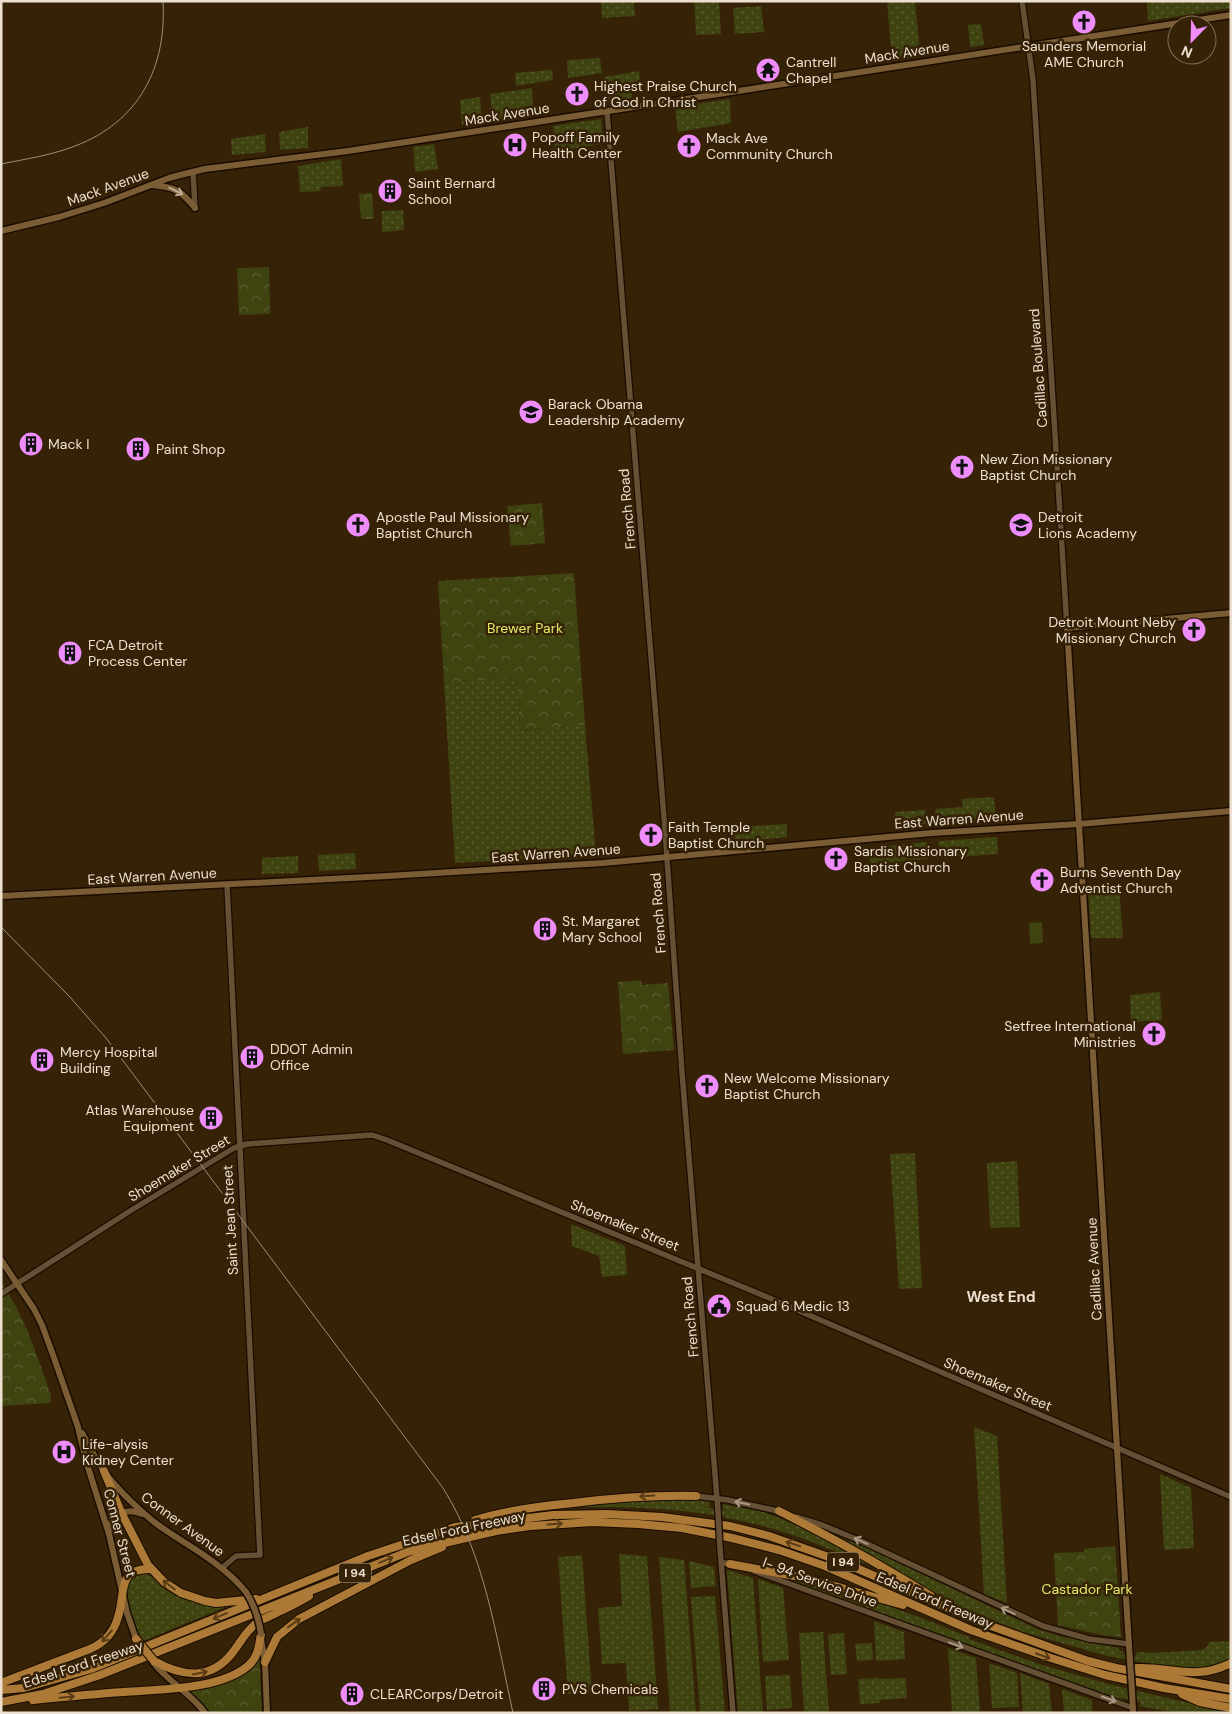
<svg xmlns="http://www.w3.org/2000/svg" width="1232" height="1714" font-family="'DM Sans',sans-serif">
<defs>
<pattern id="grass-dots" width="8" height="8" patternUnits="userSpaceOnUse" patternTransform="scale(1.25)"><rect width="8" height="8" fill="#3f4310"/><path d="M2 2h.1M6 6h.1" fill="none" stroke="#5b5e32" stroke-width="1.8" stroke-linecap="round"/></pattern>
<pattern id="park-crowns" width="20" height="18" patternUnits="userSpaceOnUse" patternTransform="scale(1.25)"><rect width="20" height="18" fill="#3f4310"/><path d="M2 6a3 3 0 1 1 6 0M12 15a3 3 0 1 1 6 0" fill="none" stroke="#5b5e32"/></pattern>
</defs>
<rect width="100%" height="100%" fill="#362207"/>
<!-- grass -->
<path fill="url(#grass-dots)" d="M601,1H634L635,16L602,18Z
M694,1H719L721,34L696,35Z
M887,1H915L920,56L892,60Z
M1147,1H1231V8L1148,21Z
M761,6L764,32L735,34L733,8Z
M981,24L984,45L970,47L968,25Z
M600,58L602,73L568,78L567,60Z
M552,70L553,80L516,86L515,73Z
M639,71L640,82L631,83L632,99L606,103L604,77Z
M532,88L533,114L493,121L490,94Z
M480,97L482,122L462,125L460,100Z
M730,99L731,123L678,132L675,107Z
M601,119L603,144L555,151L553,126Z
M308,127V148L280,150L279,132Z
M265,134L266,152L232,155L231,139Z
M434,144L438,169L415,172L413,147Z
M341,159L343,186L321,187L320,191L300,192L298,166Z
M403,210L404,230L382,232V211Z
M517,678L520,730L585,725L596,855L455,863L444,683Z
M994,797L996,819L936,824L935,809L963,807L962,799Z
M925,810L926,824L896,827L895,812Z
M787,824V837L735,842L734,827Z
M997,837L998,854L940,858L938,841Z
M927,842L928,859L870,864L869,848Z
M355,853L356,869L319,871L318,855Z
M298,856V873L262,874V858Z
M1119,885L1123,938H1091L1088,887Z
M1160,992L1162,1020L1131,1022L1130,995Z
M915,1153L922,1288L899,1289L890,1154Z
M1017,1161L1020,1227L990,1228L987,1163Z
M571,1224L625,1246L627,1275L602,1277L599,1256L572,1246Z
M974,1427L997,1436L1007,1603L984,1594Z
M1160,1474L1191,1488L1194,1548L1164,1550Z
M669,1499L710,1501V1507H704L729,1511L723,1509V1504L764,1512L784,1520L818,1535L893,1575L892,1577L876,1570L877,1568C842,1555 809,1539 773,1529C700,1507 626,1505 550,1508L598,1500Z
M810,1525L863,1546L1037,1629L1063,1637L1119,1648L1118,1650L1123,1651V1653L1115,1652L1143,1658L1136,1656L1137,1652L1153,1653L1202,1650L1207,1647L1209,1642L1231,1641V1659L1214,1667L1193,1671L1107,1656L1020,1631L963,1608Z
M619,1554L647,1556L658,1709L629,1711L626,1663L602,1664L598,1608L622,1606Z
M582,1555L592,1693L568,1694L558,1557Z
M659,1557L684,1560L696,1713H670Z
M689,1561L714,1567L716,1586L691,1588Z
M727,1570L753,1578L763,1713H738Z
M135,1573C157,1573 152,1581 168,1591C185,1603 207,1606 228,1606L143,1641C135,1627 123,1599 128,1582C129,1579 133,1576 135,1573Z
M776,1576C844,1588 906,1611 969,1637V1639L1036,1663L1108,1684L1231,1713H1178L1139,1706L1140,1702L1118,1697L1125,1700V1703Z
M758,1579L783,1588L789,1660L763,1662Z
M715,1596L725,1713H700L691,1597Z
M874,1621L904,1632L905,1659L876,1661Z
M823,1632L829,1713H804L799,1633Z
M844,1633L847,1674L831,1675L828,1634Z
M872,1643L873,1660L857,1661L855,1644Z
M948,1648L976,1658L980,1713H952Z
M989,1663L1017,1673L1019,1707L992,1708Z
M1020,1673L1049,1684L1052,1713H1023Z
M790,1675L792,1708L767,1710L765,1676Z
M878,1678V1679L906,1678L907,1698L880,1700V1703L860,1704L858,1679Z
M1062,1689L1092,1700V1713H1064Z"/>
<!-- park -->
<path fill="url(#park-crowns)" d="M372,193L374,219H361L359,194Z
M269,267L270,314L239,315L237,268Z
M542,503L545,543L511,546L507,506Z
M574,573L585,725L520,730L517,678L444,683L438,581Z
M641,980L642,985L668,983L674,1050L623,1054L618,982Z
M1,1282C25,1316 37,1356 51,1395L50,1403L1,1406Z
M1115,1546L1121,1637L1102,1635L1058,1625L1054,1553L1084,1552V1549Z
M259,1652L262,1713H209L196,1697L187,1690L240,1675Z"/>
<!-- garden -->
<path fill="#3f4310" d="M1042,922L1043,943L1030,944L1029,923Z"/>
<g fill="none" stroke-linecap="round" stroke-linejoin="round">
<defs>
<path id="tertiary" d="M1022,1L1033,80L1067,628
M607,111L665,830L682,1072L718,1511
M193,172L195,208
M1,1294L130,1211L234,1148L247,1144L372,1135L387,1140L767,1297L1231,1497
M696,1496L728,1500L782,1512
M796,1517L822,1525L863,1542L1043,1626L1089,1639L1129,1644
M720,1548L733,1713
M721,1562L733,1565
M222,1568L236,1556L260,1555L227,885
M754,1571L1133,1708"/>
<path id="secondary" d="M152,185C174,187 181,190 195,208
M1,231L59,217L104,203L169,178L184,174L205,169L348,151L1231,15
M1,896L387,876L603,863L932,833L1079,824L1231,811
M1,1260L34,1309L42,1325L53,1355L78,1427L86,1461L109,1534L127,1613L136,1639
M82,1433C89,1445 95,1458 103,1470C117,1489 136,1507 154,1522C185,1545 222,1562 246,1592
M109,1531C111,1514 127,1507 142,1514
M261,1639L265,1662L267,1713
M153,1662C168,1682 191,1693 205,1713
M1130,1662L1067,628L1231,613
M1132,1690L1133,1713"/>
<path id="motorway" d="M104,1471L121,1512L148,1565L164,1582L181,1593L205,1601L216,1603L256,1599
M779,1511C831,1537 881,1565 931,1596
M475,1520C507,1510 541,1506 573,1503C614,1498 655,1495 696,1496
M730,1564L810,1579L903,1605
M154,1661C183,1677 211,1681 233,1652C241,1642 246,1630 258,1622C264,1618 272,1616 278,1612C289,1607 299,1602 309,1596
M265,1662L277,1637L299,1619L411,1560L442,1547
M1137,1668C1173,1667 1195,1681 1231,1663
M1,1683L90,1649C104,1643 114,1632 118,1617C126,1593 116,1568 151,1569
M1,1690L24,1688L91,1669L368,1556L455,1527L553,1515L607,1514L662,1517L692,1521L730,1526L769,1536L840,1561L980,1622L1088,1661L1116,1668L1231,1689
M1182,1694L1200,1702L1231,1708
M33,1700C63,1697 94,1694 124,1692C160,1689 221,1690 249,1665C258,1657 259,1646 261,1634
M1,1702L43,1694L100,1675L410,1551L496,1531L530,1526L593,1522L638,1524L682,1528L732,1538L779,1550L825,1566L971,1630L1051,1658L1105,1675L1164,1688L1231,1699"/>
</defs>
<!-- tertiary casing -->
<use href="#tertiary" stroke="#1a0c00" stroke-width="8"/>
<!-- secondary casing -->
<use href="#secondary" stroke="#1a0c00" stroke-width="9"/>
<!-- motorway casing -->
<use href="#motorway" stroke="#1a0c00" stroke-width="10"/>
<!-- tertiary -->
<use href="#tertiary" stroke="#655035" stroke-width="5.5"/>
<!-- secondary -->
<use href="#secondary" stroke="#7a5d35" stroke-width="6"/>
<!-- motorway -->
<use href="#motorway" stroke="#ac7a36" stroke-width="8"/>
<!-- rail -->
<path stroke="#9e8e7a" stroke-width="1" d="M1,164C26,159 52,155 75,146C139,122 167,67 163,1
M1,927L69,996L106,1038L443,1488C485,1555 496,1636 513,1713"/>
<defs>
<path id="tertiary-bridge" d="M718,1511L720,1548"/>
<path id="secondary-bridge" d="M246,1592C254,1605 259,1619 261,1634
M1130,1662L1132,1690"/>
<path id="motorway-bridge" d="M136,1639L154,1661"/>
</defs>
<!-- tertiary-bridge casing -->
<use href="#tertiary-bridge" stroke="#1a0c00" stroke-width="8" stroke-linecap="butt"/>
<!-- secondary-bridge casing -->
<use href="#secondary-bridge" stroke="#1a0c00" stroke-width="9" stroke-linecap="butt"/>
<!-- motorway-bridge casing -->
<use href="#motorway-bridge" stroke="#1a0c00" stroke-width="10" stroke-linecap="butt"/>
<!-- tertiary-bridge -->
<use href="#tertiary-bridge" stroke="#655035" stroke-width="5.5"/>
<!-- secondary-bridge -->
<use href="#secondary-bridge" stroke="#7a5d35" stroke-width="6"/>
<!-- motorway-bridge -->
<use href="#motorway-bridge" stroke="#ac7a36" stroke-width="8"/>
</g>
<!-- one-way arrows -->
<defs><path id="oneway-shaft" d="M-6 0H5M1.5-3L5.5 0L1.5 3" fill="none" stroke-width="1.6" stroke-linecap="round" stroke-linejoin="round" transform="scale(1.25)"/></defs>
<use stroke="#bfac92" href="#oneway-shaft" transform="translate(176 191) rotate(26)"/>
<g stroke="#593c15">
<use href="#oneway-shaft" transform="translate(647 1496) rotate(177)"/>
<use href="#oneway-shaft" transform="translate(555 1524) rotate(-4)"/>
<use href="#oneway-shaft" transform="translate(793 1544) rotate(-162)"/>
<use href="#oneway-shaft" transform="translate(386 1560) rotate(-22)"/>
<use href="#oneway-shaft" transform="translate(169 1585) rotate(-143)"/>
<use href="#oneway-shaft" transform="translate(220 1616) rotate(157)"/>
<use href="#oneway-shaft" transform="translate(294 1623) rotate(-36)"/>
<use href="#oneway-shaft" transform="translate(107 1636) rotate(131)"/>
<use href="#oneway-shaft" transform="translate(1043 1656) rotate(19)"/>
<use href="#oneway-shaft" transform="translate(200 1673) rotate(-11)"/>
<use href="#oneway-shaft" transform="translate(67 1697) rotate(-5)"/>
</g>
<g stroke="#a99882">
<use href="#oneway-shaft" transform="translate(742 1503) rotate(-168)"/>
<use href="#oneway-shaft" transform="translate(861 1541) rotate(-156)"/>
<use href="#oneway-shaft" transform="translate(1008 1611) rotate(-155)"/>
<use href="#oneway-shaft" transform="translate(956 1645) rotate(20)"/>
<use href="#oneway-shaft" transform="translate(1109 1699) rotate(19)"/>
</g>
<!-- icons -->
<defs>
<symbol id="church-disc" viewBox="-11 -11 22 22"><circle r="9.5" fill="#ee8cf9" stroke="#362207"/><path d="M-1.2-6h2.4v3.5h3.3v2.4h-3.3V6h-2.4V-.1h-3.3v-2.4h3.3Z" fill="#111"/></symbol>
<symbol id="temple-disc" viewBox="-11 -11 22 22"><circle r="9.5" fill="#ee8cf9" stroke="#362207"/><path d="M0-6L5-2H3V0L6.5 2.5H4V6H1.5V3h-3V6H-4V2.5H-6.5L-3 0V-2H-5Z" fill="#111"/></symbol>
<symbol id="hospital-disc" viewBox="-11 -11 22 22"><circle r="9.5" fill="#ee8cf9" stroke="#362207"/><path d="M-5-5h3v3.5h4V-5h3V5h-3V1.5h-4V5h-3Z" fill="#111"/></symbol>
<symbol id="building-disc" viewBox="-11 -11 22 22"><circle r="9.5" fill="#ee8cf9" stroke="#362207"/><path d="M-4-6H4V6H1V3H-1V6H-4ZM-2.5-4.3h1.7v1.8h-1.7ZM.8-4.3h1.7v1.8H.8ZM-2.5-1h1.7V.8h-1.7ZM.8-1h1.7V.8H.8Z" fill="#111"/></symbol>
<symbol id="school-disc" viewBox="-11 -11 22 22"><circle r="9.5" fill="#ee8cf9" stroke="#362207"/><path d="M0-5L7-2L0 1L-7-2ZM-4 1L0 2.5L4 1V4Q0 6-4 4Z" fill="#111"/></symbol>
<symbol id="civic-disc" viewBox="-11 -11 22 22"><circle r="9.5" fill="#ee8cf9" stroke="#362207"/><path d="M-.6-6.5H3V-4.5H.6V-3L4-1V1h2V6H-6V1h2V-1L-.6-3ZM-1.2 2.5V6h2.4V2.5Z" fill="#111"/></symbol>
</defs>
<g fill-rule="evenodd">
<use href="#church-disc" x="1070" y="8" width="28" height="28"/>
<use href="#temple-disc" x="754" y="56" width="28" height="28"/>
<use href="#church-disc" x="563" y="80" width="28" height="28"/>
<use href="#hospital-disc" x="501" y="131" width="28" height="28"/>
<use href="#church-disc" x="675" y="132" width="28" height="28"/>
<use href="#building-disc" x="376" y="177" width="28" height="28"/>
<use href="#school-disc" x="517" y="398" width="28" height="28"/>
<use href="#building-disc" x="17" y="430" width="28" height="28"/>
<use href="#building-disc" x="124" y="435" width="28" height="28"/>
<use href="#church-disc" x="948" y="453" width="28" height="28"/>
<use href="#church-disc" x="344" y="511" width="28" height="28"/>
<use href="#school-disc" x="1007" y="511" width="28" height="28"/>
<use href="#church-disc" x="1180" y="616" width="28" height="28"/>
<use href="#building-disc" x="56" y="639" width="28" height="28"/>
<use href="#church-disc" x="637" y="821" width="28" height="28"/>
<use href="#church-disc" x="822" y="845" width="28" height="28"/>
<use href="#church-disc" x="1028" y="866" width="28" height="28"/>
<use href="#building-disc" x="531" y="915" width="28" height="28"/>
<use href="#church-disc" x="1140" y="1020" width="28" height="28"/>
<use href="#building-disc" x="238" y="1043" width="28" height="28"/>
<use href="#building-disc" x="28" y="1046" width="28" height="28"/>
<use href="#church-disc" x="693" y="1072" width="28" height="28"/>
<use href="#building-disc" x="197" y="1104" width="28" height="28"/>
<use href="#civic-disc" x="705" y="1292" width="28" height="28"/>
<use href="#hospital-disc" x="50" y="1438" width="28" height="28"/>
<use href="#building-disc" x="530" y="1675" width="28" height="28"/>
<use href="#building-disc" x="338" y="1680" width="28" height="28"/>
</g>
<g text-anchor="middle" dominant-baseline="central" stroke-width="5" stroke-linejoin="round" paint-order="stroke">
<!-- shield labels -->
<g fill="#362207" stroke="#b6a794" stroke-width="1">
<rect x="827" y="1552.5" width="32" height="19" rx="4"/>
<rect x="339" y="1563.5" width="32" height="19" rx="4"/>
</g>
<g font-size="12" font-weight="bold" fill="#ede0d0">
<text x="843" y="1562">I 94</text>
<text x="355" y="1573">I 94</text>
</g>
<!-- poi labels -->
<g font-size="14" fill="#ede0d0" stroke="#362207" text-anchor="start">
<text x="1084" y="46" text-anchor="middle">Saunders Memorial<tspan x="1084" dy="16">AME Church</tspan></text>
<text x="786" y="62">Cantrell<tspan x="786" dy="16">Chapel</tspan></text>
<text x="594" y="86">Highest Praise Church<tspan x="594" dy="16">of God in Christ</tspan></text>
<text x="532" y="137">Popoff Family<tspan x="532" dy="16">Health Center</tspan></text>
<text x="706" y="138">Mack Ave<tspan x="706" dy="16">Community Church</tspan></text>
<text x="408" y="183">Saint Bernard<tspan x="408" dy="16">School</tspan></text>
<text x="548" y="404">Barack Obama<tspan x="548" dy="16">Leadership Academy</tspan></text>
<text x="48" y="444">Mack I</text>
<text x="156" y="449">Paint Shop</text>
<text x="980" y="459">New Zion Missionary<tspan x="980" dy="16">Baptist Church</tspan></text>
<text x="376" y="517">Apostle Paul Missionary<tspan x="376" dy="16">Baptist Church</tspan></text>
<text x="1038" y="517">Detroit<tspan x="1038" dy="16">Lions Academy</tspan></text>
<text x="1176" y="622" text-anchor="end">Detroit Mount Neby<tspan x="1176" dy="16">Missionary Church</tspan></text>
<text x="88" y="645">FCA Detroit<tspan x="88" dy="16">Process Center</tspan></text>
<text x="668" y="827">Faith Temple<tspan x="668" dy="16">Baptist Church</tspan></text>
<text x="854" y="851">Sardis Missionary<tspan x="854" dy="16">Baptist Church</tspan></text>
<text x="1060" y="872">Burns Seventh Day<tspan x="1060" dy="16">Adventist Church</tspan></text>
<text x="562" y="921">St. Margaret<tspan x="562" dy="16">Mary School</tspan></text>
<text x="1136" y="1026" text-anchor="end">Setfree International<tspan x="1136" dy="16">Ministries</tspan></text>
<text x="270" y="1049">DDOT Admin<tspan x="270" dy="16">Office</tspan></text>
<text x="60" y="1052">Mercy Hospital<tspan x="60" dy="16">Building</tspan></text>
<text x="724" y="1078">New Welcome Missionary<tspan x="724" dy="16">Baptist Church</tspan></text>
<text x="194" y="1110" text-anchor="end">Atlas Warehouse<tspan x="194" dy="16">Equipment</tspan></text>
<text x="736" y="1306">Squad 6 Medic 13</text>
<text x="82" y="1444">Life-alysis<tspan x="82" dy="16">Kidney Center</tspan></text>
<text x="562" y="1689">PVS Chemicals</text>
<text x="370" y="1694">CLEARCorps/Detroit</text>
</g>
<!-- street labels -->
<g font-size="14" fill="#ede0d0" stroke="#362207">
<text transform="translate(907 52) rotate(-9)">Mack Avenue</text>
<text transform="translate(507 114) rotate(-9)">Mack Avenue</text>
<text transform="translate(108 187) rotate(-20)">Mack Avenue</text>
<text transform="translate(1038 368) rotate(-94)">Cadillac Boulevard</text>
<text transform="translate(627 509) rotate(-95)">French Road</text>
<text transform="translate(959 819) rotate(-4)">East Warren Avenue</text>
<text transform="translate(556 853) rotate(-4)">East Warren Avenue</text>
<text transform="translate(152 876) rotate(-3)">East Warren Avenue</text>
<text transform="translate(658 913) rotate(-94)">French Road</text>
<text transform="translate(179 1168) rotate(-31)">Shoemaker Street</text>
<text transform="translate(230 1220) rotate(-93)">Saint Jean Street</text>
<text transform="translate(625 1225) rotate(22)">Shoemaker Street</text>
<text transform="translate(1094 1269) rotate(-93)">Cadillac Avenue</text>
<text transform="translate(690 1317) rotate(-95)">French Road</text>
<text transform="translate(998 1384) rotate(23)">Shoemaker Street</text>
<text transform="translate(183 1524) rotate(36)">Conner Avenue</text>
<text transform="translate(464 1528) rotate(-12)">Edsel Ford Freeway</text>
<text transform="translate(120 1533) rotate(75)">Conner Street</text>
<text transform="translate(820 1582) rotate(20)">I- 94 Service Drive</text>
<text transform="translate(935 1600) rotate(23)">Edsel Ford Freeway</text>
<text transform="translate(83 1664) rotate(-18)">Edsel Ford Freeway</text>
</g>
<!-- park labels -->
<g font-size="14" fill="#dfec64" stroke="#362207">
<text x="525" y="628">Brewer Park</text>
<text x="1087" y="1589">Castador Park</text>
</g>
<!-- neighbourhood labels -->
<g font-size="15" font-weight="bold" fill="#ede0d0" stroke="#362207">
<text x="1001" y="1297">West End</text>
</g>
</g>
<!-- border -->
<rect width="1232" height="1714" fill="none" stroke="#ede0d0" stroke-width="5"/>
<!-- north arrow -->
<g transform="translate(1192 40) rotate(203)"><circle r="24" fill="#362207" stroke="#7f6e57"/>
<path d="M0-4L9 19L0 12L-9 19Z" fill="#ee8cf9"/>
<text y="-8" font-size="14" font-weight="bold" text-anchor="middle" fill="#ede0d0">N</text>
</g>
</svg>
